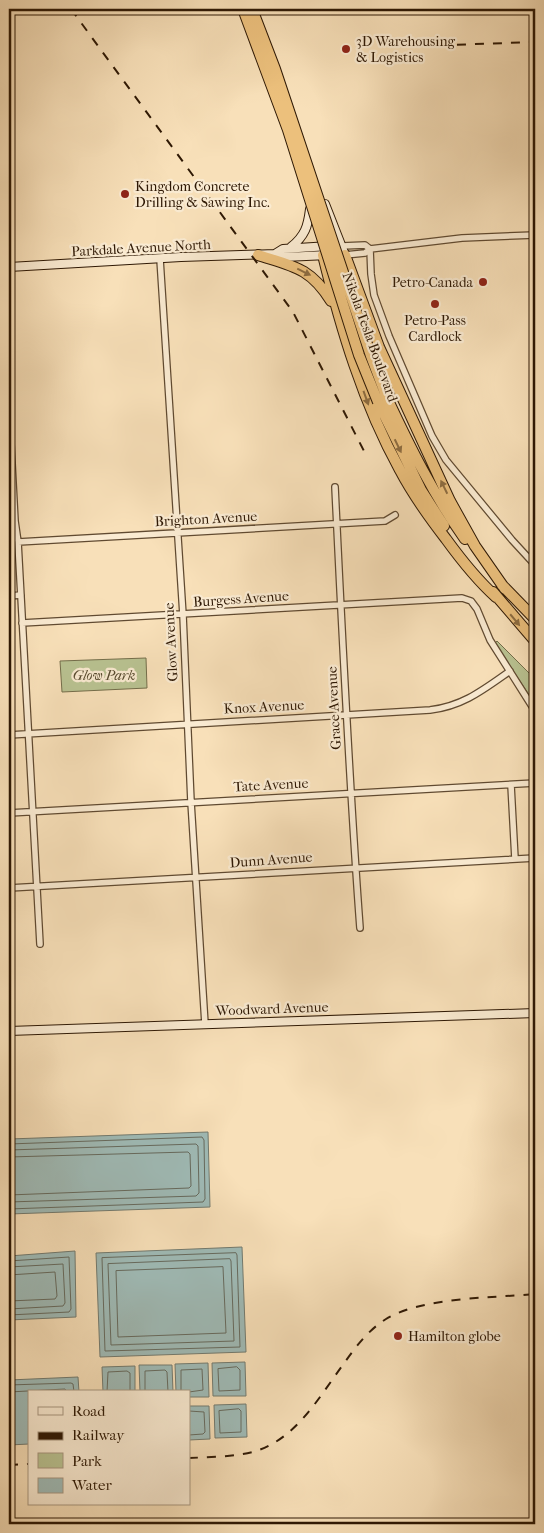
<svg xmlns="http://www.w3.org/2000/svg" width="544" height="1533" font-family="'IM FELL French Canon',serif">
<rect width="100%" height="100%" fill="#f8e0b9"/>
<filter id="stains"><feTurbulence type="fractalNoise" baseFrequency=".004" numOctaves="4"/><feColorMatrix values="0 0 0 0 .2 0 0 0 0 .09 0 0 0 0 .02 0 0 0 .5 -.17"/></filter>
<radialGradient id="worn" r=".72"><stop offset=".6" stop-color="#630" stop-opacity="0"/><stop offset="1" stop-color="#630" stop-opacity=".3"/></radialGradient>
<!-- green -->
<path fill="#b9c392" stroke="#746e4b" d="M497,641L535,679V704L495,643Z
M146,658L147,688L62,692L60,661Z"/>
<!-- water -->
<path fill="#9fbbb7" stroke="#727a6f" d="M208,1132L210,1207L9,1214V1139Z
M242,1247L246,1352L100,1357L96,1253Z
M75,1251L76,1317L9,1320V1256Z
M245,1362L246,1396H213L212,1363Z
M208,1363L209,1397H189V1392H176L175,1364Z
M139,1365H172L173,1392H140Z
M135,1366V1392H103L102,1367Z
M78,1377L79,1392H29V1444L9,1445V1380Z
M246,1404L247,1437L215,1438L214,1405Z
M189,1406H209L210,1439L189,1440Z"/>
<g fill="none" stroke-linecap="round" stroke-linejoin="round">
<!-- shore -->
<path stroke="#666a5e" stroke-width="1" d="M9,1144L202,1137L204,1140L205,1199L203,1202L9,1209
M9,1150L196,1144L198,1146L199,1193L196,1196L9,1202
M9,1157L188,1152L190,1154L191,1186L189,1188L9,1195
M236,1253L237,1255L240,1347L105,1351L102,1258Z
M230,1259L231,1261L234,1341L111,1345L108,1264Z
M9,1261L69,1257L71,1309L69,1312L9,1315
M9,1267L63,1264L65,1303L63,1306L9,1309
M223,1267L226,1333L118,1337L116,1271Z
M9,1275L55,1272L57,1296L55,1299L9,1301
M237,1367L240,1370V1390L219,1391L218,1369Z
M9,1385L71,1383L73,1384L74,1392
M9,1392L65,1389L67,1392
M107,1392L108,1372L127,1371L130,1373V1392
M145,1392V1371L165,1370L167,1372L168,1392
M181,1392V1370L202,1369L203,1390L189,1392
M239,1409L241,1411V1432L220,1433L219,1411Z
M189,1411L204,1412L205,1432L203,1434L189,1435"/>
<defs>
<path id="minor" d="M342,246L365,245L370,249
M370,249L371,274L374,295L389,336L432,436L446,460L512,540L535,565
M345,255L365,253L370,249L462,238L535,235
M160,259L183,615L191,802L205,1024
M9,406L15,521L18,542L40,944
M335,487C342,634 349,781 360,928
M18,542L385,521L395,515
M9,596L21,595
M22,623L462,598L471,601L477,609L490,640L535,711
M9,735L430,710C463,706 483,690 510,671
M511,785L515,859
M9,813L535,783
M9,888L535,858"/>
<path id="secondary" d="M325,204L345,255
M291,247C305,236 308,226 310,209
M275,254L283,249L329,246
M9,267L181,257L275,254L284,257L328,255
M9,1031L535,1013"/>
<path id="motorway" d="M258,255C293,266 311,268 331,301
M323,255C341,329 363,403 400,470C413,495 429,517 446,539C462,561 476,579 496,597
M345,255L379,347L450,501L475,546L505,589
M387,398C410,447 433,494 465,539
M378,402L421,490L444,526
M502,585L535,619
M493,592L535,641"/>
</defs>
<!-- minor casing -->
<use href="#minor" stroke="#604a31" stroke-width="8"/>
<!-- secondary casing -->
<use href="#secondary" stroke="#2e1804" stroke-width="10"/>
<!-- motorway casing -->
<use href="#motorway" stroke="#2e1804" stroke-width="12"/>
<!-- minor -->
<use href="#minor" stroke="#faebd2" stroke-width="5.5"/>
<!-- secondary -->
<use href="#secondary" stroke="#faebd2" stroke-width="8"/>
<!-- motorway -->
<use href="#motorway" stroke="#ecc07c" stroke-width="10"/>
<!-- rail -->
<path stroke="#2e1804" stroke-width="2" stroke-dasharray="9 9" stroke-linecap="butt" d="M71,9L293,312L365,453
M421,46L535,42
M189,1458C210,1457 233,1457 253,1452C295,1440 318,1399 342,1366C355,1348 367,1331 386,1319C422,1297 492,1298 535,1294
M9,1465L29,1464"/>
<defs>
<path id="motorway-bridge" d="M243,9L288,130L359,355L378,402
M252,9L275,69L371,356L387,398"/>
</defs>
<!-- motorway-bridge casing -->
<use href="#motorway-bridge" stroke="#2e1804" stroke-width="12" stroke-linecap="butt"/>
<!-- motorway-bridge -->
<use href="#motorway-bridge" stroke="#ecc07c" stroke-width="10"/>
</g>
<!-- one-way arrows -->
<defs><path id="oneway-solid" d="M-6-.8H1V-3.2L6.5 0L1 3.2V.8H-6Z" transform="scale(1.25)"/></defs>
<g fill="#8d6c40">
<use href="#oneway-solid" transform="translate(304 272) rotate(26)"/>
<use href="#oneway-solid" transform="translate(366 398) rotate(70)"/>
<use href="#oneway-solid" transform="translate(398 446) rotate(64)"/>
<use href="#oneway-solid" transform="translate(444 487) rotate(-116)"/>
<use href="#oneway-solid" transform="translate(515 620) rotate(50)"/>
</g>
<!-- markers -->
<g fill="#8f2418" stroke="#faebd2" stroke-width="2">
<circle cx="346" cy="49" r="5"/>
<circle cx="125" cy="194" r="5"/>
<circle cx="483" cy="282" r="5"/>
<circle cx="435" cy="304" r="5"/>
<circle cx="398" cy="1336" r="5"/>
</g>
<g text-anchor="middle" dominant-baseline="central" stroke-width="4.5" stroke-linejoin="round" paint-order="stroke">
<!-- poi labels -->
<g font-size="14" fill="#2e1804" stroke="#faebd2" text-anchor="start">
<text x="356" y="41">3D Warehousing<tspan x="356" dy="16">&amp; Logistics</tspan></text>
<text x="135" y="186">Kingdom Concrete<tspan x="135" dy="16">Drilling &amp; Sawing Inc.</tspan></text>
<text x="473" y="282" text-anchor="end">Petro-Canada</text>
<text x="435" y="320" text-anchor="middle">Petro-Pass<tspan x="435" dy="16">Cardlock</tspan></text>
<text x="408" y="1336">Hamilton globe</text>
</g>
<!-- street labels -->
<g font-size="14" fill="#2e1804" stroke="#faebd2">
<text transform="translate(141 248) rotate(-3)">Parkdale Avenue North</text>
<text transform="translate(370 337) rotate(70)">Nikola Tesla Boulevard</text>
<text transform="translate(206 519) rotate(-3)">Brighton Avenue</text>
<text transform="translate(241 599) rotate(-4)">Burgess Avenue</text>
<text transform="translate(171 642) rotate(-93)">Glow Avenue</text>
<text transform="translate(264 707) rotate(-3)">Knox Avenue</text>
<text transform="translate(334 708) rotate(-93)">Grace Avenue</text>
<text transform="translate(271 785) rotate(-3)">Tate Avenue</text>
<text transform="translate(271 860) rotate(-4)">Dunn Avenue</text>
<text transform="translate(272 1009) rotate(-2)">Woodward Avenue</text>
</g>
<!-- park labels -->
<g font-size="14" font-style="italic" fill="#584b2f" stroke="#faebd2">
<text x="104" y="675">Glow Park</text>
</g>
</g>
<!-- margin -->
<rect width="544" height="1533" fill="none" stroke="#f8e0b9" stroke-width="30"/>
<rect x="10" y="10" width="524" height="1513" fill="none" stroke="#2e1804" stroke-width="2.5"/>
<rect x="15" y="15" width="514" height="1503" fill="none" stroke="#2e1804"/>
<!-- legend -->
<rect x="28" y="1390" width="162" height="115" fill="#faebd2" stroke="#a89780"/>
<rect x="38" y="1407" width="25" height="8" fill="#faebd2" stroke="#a89780"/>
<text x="72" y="1416" font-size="15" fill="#2e1804">Road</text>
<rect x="38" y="1432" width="25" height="8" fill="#2e1804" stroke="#a89780"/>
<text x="72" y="1440" font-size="15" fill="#2e1804">Railway</text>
<rect x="38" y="1453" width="25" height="15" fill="#b9c392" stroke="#a89780"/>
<text x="72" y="1466" font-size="15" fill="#2e1804">Park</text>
<rect x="38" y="1478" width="25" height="15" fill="#9fbbb7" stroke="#a89780"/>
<text x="72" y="1490" font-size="15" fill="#2e1804">Water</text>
<rect width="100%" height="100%" filter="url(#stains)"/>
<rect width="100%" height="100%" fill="url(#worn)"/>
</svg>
